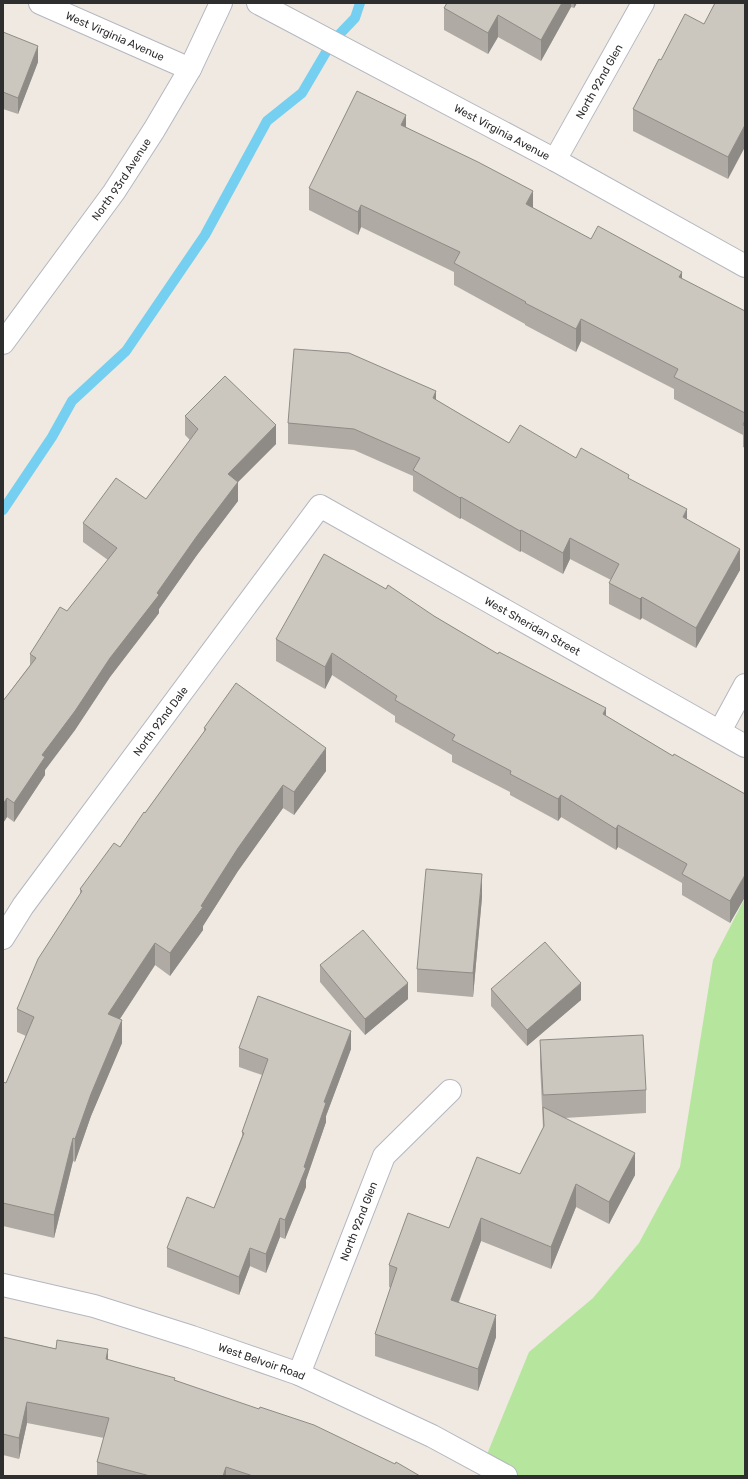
<svg xmlns="http://www.w3.org/2000/svg" width="748" height="1479" font-family="Rubik,sans-serif">
<rect width="100%" height="100%" fill="#efe9e1"/>
<!-- green -->
<path fill="#b6e59e" d="M745,898V1476H506L483,1464L529,1352L593,1298L639,1243L680,1167L713,960Z"/>
<g fill="none" stroke-linecap="round" stroke-linejoin="round">
<!-- stream -->
<path stroke="#75cff0" stroke-width="10" d="M3,510L52,437L72,401L126,351L205,235L267,121L302,93L332,42L355,18L360,3"/>
<defs>
<g id="street">
<path id="s1" d="M40,3L190,69"/>
<path id="s2" d="M258,3L555,160L745,266"/>
<path id="s3" d="M555,160L643,3"/>
<path d="M720,731L745,685"/>
<path id="s4" d="M3,938L23,906L320,506L745,746"/>
<path id="s5" d="M3,1285L94,1306L192,1337L299,1374L432,1436L506,1476"/>
<path id="s6" d="M299,1374L384,1156L450,1091"/>
</g>
<g id="secondary">
<path id="s7" d="M3,343L114,192L154,130L190,69L221,3"/>
</g>
</defs>
<!-- street casing -->
<use href="#street" stroke="#b4b7c1" stroke-width="24"/>
<!-- secondary casing -->
<use href="#secondary" stroke="#b4b7c1" stroke-width="24"/>
<!-- street -->
<use href="#street" stroke="#fff" stroke-width="22"/>
<!-- secondary -->
<use href="#secondary" stroke="#fff" stroke-width="22"/>
</g>
<!-- wall -->
<path fill="#afaba4" d="M447,3H577L574,8L571,7L541,61L498,37L488,54L444,30V8Z
M745,3L728,179L633,131V109L661,60L704,24Z
M3,32L38,62L18,114L3,109Z
M406,127L533,208L591,239L682,279L745,311V448L743,447V435L674,399V389L581,341L576,352L525,325V324L454,285V272L361,227L358,235L309,210V188Z
M436,400L509,443L576,458L629,479L687,519L740,570L696,648L642,618L640,620L609,604V583L611,580L570,559L563,574L521,551L520,552L461,518L460,519L413,491V476L354,450L288,444V423Z
M185,416L276,444L238,482V501L197,555L159,609V613L110,677L75,730L45,770V775L14,822L7,817L3,823V701L30,665V654L67,611L108,560L83,542V523L146,499L190,440L185,435Z
M434,616L498,654L606,716L673,756L745,794V897L730,923L682,895V883L618,847L616,850L561,817L558,821L510,795V792L452,762V755L395,722V716L332,675L325,689L276,661V639Z
M204,728L326,771L294,815L283,808L238,871L203,926V930L170,976L155,965L120,1019L122,1043L91,1116L75,1162L73,1161L54,1238L3,1226V1082L6,1083L26,1036L17,1032V1009L80,894V889L120,847L204,732Z
M482,897L473,997L417,992V969Z
M320,965L408,999L365,1035L320,982Z
M491,989L581,1000L527,1046L491,1006Z
M540,1040L646,1090V1113L565,1118L635,1175L609,1224L576,1207L551,1269L481,1241L459,1302L496,1337L478,1391L375,1356V1334L391,1288L389,1287V1265L449,1228L520,1174L543,1128L540,1064Z
M239,1048L351,1049L326,1116V1122L306,1180V1187L285,1239L280,1237L266,1273L250,1266L239,1295L167,1267V1248L214,1208L242,1136V1132L262,1075L239,1067Z
M3,1337L108,1360L175,1380L420,1476H97V1462L104,1438L27,1423L19,1459L3,1455Z"/>
<!-- shaded-wall -->
<path fill="#8e8b86" d="M562,3H571V7L541,61V40Z
M574,3H577L574,8Z
M498,15V37L488,54V33Z
M38,46V62L18,114V98Z
M406,115V138L401,125Z
M745,125V147L728,179V157Z
M533,191V214L526,204Z
M361,205V227L358,235V212Z
M682,272V295L679,277Z
M581,319V341L576,352V329Z
M436,391V412L433,398Z
M276,425V444L238,482V501L197,555L159,609V613L110,677L75,730L45,770V775L14,822V803L42,755L110,658L157,593L228,474Z
M461,497V518L460,519V498Z
M687,509V530L683,517Z
M521,530V551L520,552V531Z
M570,538V559L563,574V553Z
M740,549V570L696,648V628Z
M642,597V618L640,620V599Z
M332,653V675L325,689V667Z
M606,708V730L603,714Z
M326,748V771L294,815V792Z
M283,785V808L238,871L203,926V930L170,976V953L238,848Z
M561,795V817L558,821V799Z
M7,798V817L3,823V804Z
M618,825V847L616,850V829Z
M482,874V897L473,997V973Z
M745,875V897L730,923V901Z
M155,943V965L108,1037V1014Z
M408,983V999L365,1035V1019Z
M581,983V1000L527,1046V1030Z
M122,1020V1043L91,1116L75,1162V1139L91,1094Z
M351,1031V1049L326,1116V1122L306,1180V1187L285,1239V1220L304,1167L324,1102Z
M73,1138V1161L54,1238V1215Z
M635,1153V1175L609,1224V1202Z
M576,1184V1207L551,1269V1247Z
M280,1218V1237L266,1273V1254Z
M481,1218V1241L451,1322V1300Z
M250,1248V1266L239,1295V1277Z
M496,1315V1337L478,1391V1369Z
M108,1349V1370L106,1359Z
M27,1402V1423L19,1459V1438Z
M226,1467V1476H223Z"/>
<!-- building -->
<path fill="#cbc7bf" stroke="#8e8b86" d="M447,3H562L541,40L498,15L488,33L444,8Z
M715,3H745V125L728,157L633,109L659,59L661,60L685,14L704,24Z
M3,32L38,46L18,98L3,92Z
M357,91L406,115L401,125L478,162L533,191L526,204L591,239L598,226L682,272L679,277L745,311V413L674,377L678,369L581,319L576,329L525,303L526,302L454,263L460,252L361,205L358,212L309,188Z
M294,349L349,353L436,391L433,398L509,443L520,425L576,458L581,448L629,475L628,478L687,509L683,517L740,549L696,628L642,597L640,599L609,583L619,564L570,538L563,553L521,530L520,531L461,497L460,498L413,470L420,458L354,429L288,423Z
M225,376L276,425L228,474L238,482L197,536L157,593L159,595L110,658L75,711L42,755L45,757L14,803L7,798L3,804V701L36,658L30,654L60,607L67,611L117,548L83,523L116,478L146,499L198,429L185,416Z
M745,420V426L743,425Z
M324,554L386,589L388,585L434,616L498,654L499,652L606,708L603,714L673,756L674,754L745,794V875L730,901L682,874L687,864L618,825L616,829L561,795L558,799L510,774L511,771L452,740L455,735L395,700L397,696L332,653L325,667L276,639Z
M236,683L326,748L294,792L283,785L238,848L201,906L203,907L170,953L155,943L108,1014L122,1020L91,1094L75,1139L73,1138L54,1215L3,1203V1082L6,1083L34,1017L17,1009L38,959L82,891L80,889L114,843L120,847L144,812L145,813L206,729L204,728Z
M426,869L482,874L473,973L417,969Z
M363,930L408,983L365,1019L320,965Z
M545,942L581,983L527,1030L491,989Z
M258,996L351,1031L324,1102L326,1103L304,1167L306,1168L285,1220L280,1218L266,1254L250,1248L239,1277L167,1248L187,1197L214,1208L244,1133L242,1132L268,1059L239,1048Z
M643,1035L646,1090L543,1095L540,1040Z
M543,1107L635,1153L609,1202L576,1184L551,1247L481,1218L451,1300L496,1315L478,1369L375,1334L397,1268L389,1265L408,1213L449,1228L477,1157L520,1174L544,1126Z
M3,1337L56,1349L57,1340L108,1349L106,1359L175,1378L174,1380L259,1409L260,1407L314,1425L395,1464L396,1462L420,1476H253L226,1467L223,1476H150L97,1462L109,1418L27,1402L19,1438L3,1434Z"/>
<g text-anchor="middle" dominant-baseline="central" stroke-width="3" stroke-linejoin="round" paint-order="stroke">
<!-- street labels -->
<g font-size="11" fill="#2e2e2e" stroke="#fff">
<text stroke="none"><textPath href="#s1" startOffset="82">West Virginia Avenue</textPath></text>
<text stroke="none"><textPath href="#s3" startOffset="90">North 92nd Glen</textPath></text>
<text stroke="none"><textPath href="#s2" startOffset="276">West Virginia Avenue</textPath></text>
<text stroke="none"><textPath href="#s7" startOffset="202">North 93rd Avenue</textPath></text>
<text stroke="none"><textPath href="#s4" startOffset="780">West Sheridan Street</textPath></text>
<text stroke="none"><textPath href="#s4" startOffset="268">North 92nd Dale</textPath></text>
<text stroke="none"><textPath href="#s6" startOffset="164">North 92nd Glen</textPath></text>
<text stroke="none"><textPath href="#s5" startOffset="270">West Belvoir Road</textPath></text>
</g>
</g>
<!-- border -->
<rect width="748" height="1479" fill="none" stroke="#2e2e2e" stroke-width="8"/>
</svg>
